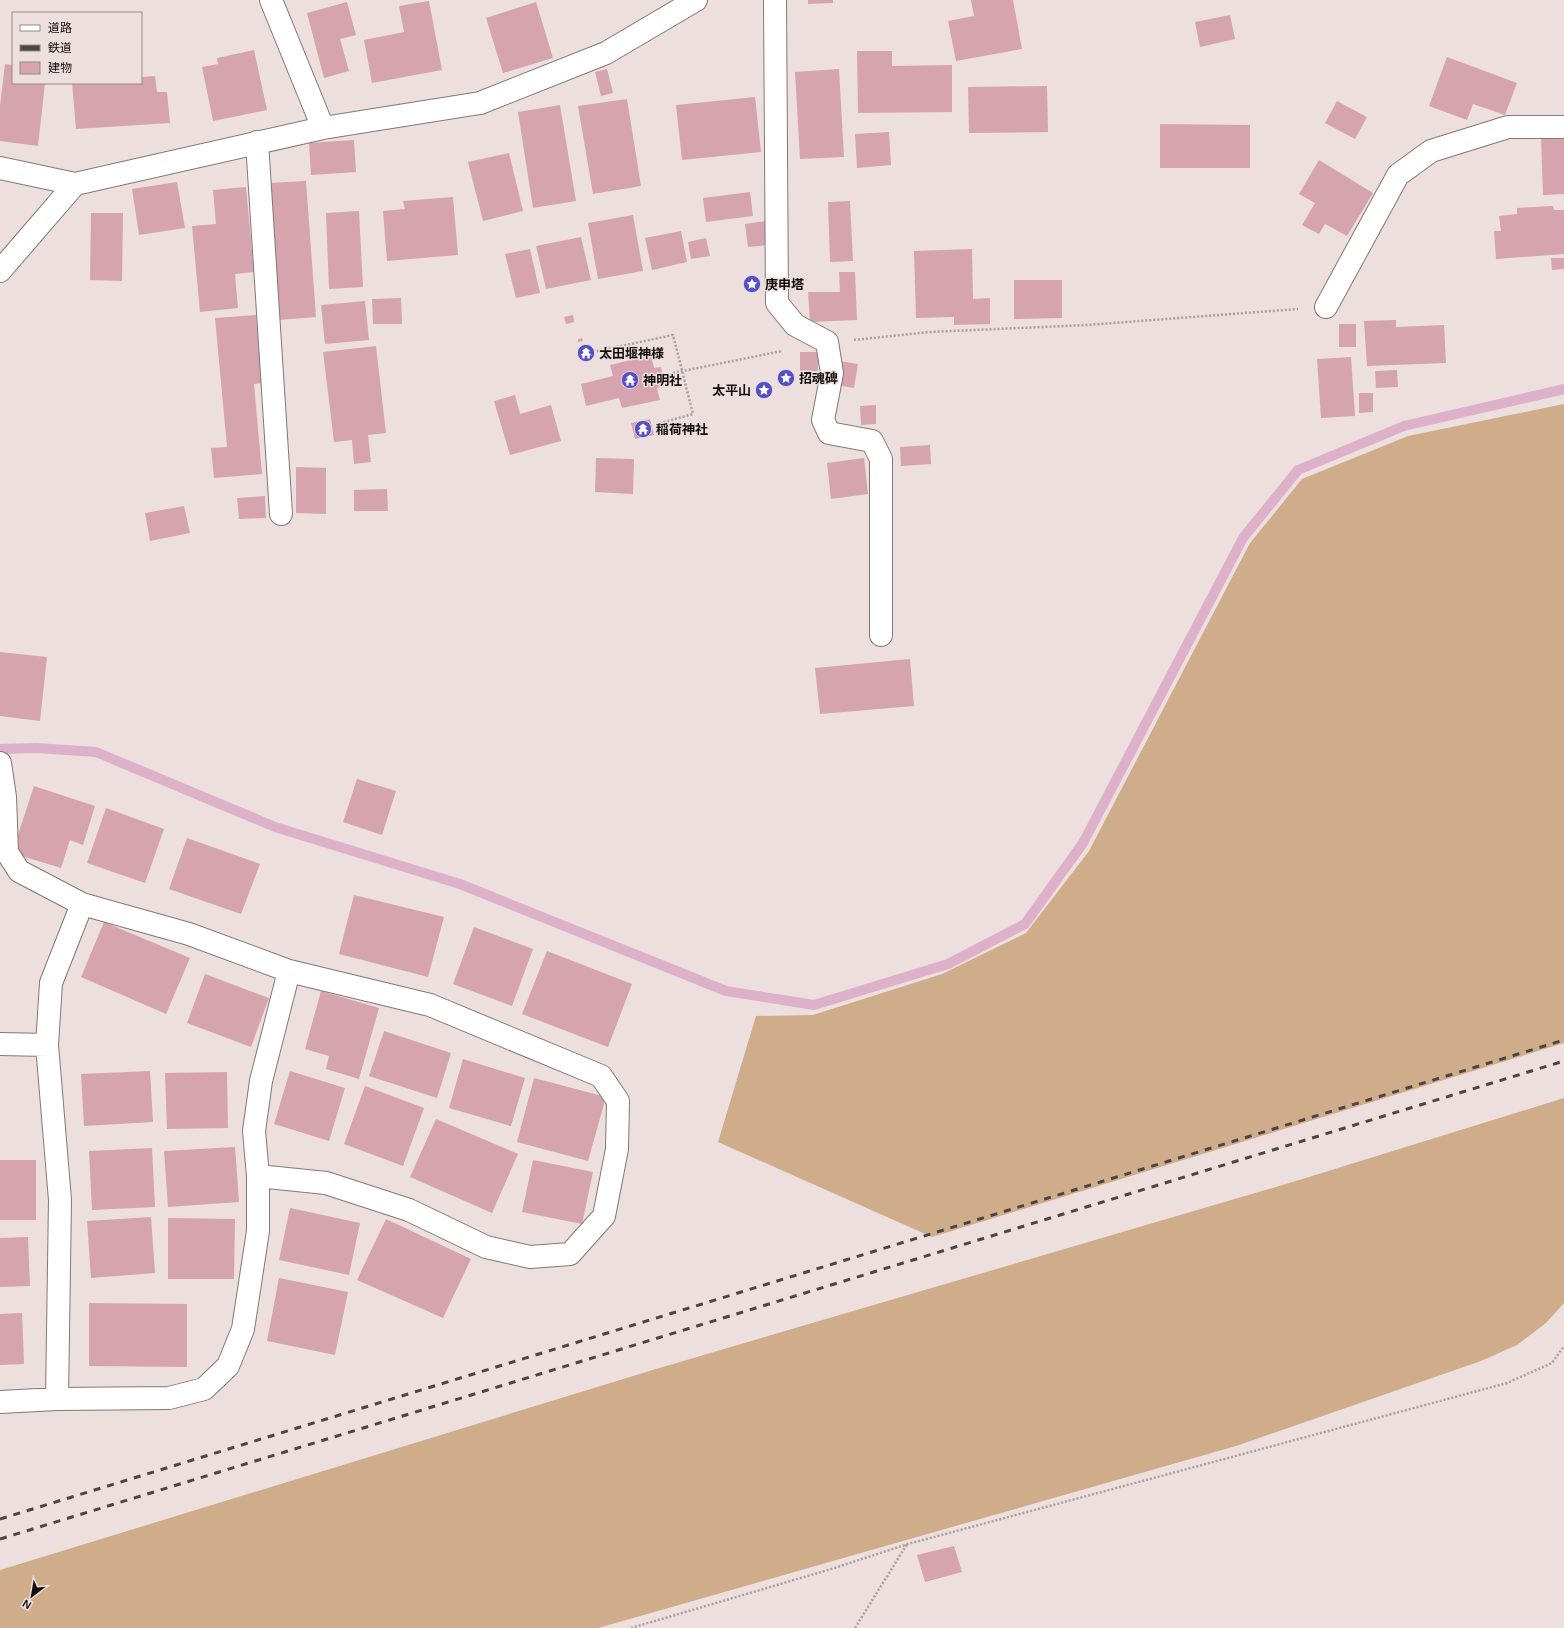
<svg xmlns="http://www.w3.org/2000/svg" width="1564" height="1628" font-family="Helvetica,'Noto Sans JP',sans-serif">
<rect width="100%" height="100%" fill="#ecdfde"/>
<!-- forest -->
<path fill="#cfad8b" d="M1564,404V1043L932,1237L718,1142L756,1016L813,1015L942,974L1026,933L1089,851L1250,543L1302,479L1408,436Z
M1564,1098V1303L1546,1323L1517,1345L1481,1361L1236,1446L598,1628H0V1570L656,1369L1296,1181Z"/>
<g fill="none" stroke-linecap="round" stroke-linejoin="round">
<!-- stream -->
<path stroke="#ddb1ca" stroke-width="10" d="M0,749L36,748L96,752L275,827L460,884L726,991L814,1005L948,964L1025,924L1083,843L1243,538L1298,470L1404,426L1564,389"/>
</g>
<!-- building -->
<path fill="#d6a4af" d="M808,0H833V3L808,4Z
M971,0H1013L1022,49L956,61L948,21L974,16Z
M429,1L442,70L372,83L364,40L404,32L399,6Z
M347,2L356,35L340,39L349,71L324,78L307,13Z
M536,2L553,58L503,73L486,18Z
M1230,15L1235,39L1200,47L1195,22Z
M254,50L267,110L213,121L202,67L218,64L217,58Z
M857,51H892V66L952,65V112L858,113Z
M1447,57L1517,83L1505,115L1473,104L1467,120L1429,106Z
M5,64L13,65V83H45L38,146L0,141V106Z
M607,69L613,93L601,96L595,72Z
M839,69L844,157L800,159L795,72Z
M155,76L157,92H167L170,123L76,129L72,83H141V77Z
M1047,86L1048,132L969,133L968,87Z
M755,97L761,152L682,160L676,105Z
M627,99L641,186L593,194L578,106Z
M1337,101L1367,117L1355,139L1325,123Z
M560,105L576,201L533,208L518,112Z
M1160,124L1250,125V168H1160Z
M889,132L891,165L857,168L855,134Z
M1564,136V194L1543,195L1541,137Z
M354,140L356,172L311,175L309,143Z
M509,153L523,211L483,221L468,162Z
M1319,160L1373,193L1347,236L1325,224L1319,234L1302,225L1315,203L1299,194Z
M306,181L316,317L279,320L269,183Z
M177,182L185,228L139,235L132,189Z
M246,187L254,272L235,274L238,308L200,312L192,226L216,224L213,190Z
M750,192L753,216L706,222L703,198Z
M453,197L458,255L387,261L383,211L405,209L403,201Z
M850,201L853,261L830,262L828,202Z
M1553,206L1554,210H1564V254L1496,259L1494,231H1501L1499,216L1517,214V208Z
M359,211L363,287L329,289L326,213Z
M91,213H123L122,281L90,280Z
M633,215L643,271L598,279L588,223Z
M765,221L768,245L748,247L745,224Z
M681,231L687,262L652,270L645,238Z
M581,237L591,280L546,289L536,246Z
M706,238L710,256L691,259L688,242Z
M530,249L540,293L516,298L505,254Z
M972,249L973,299L990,298V324L954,325V317L916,318L914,251Z
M1551,258H1564V269L1552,270Z
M839,272H855L857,320L810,322L808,292H840Z
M1014,280H1062V318L1014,319Z
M401,298L402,324H373L372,299Z
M365,301L369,340L325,344L321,305Z
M256,315L262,383L254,384L262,474L214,478L211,448L227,447L215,318Z
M573,315L574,322L566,324L564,317Z
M1396,320V327L1444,325L1446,363L1367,366L1364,321Z
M1339,324H1356V347H1339Z
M582,338L583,341L578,342V339Z
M376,346L386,433L368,435L371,462L354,464L352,440L334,442L323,352Z
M589,348L591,356L582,358L580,351Z
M800,352H818V371H800Z
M651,355L654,368L661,367L665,386L657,388L660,400L622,408L619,398L586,406L581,384L613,376L610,365Z
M1351,357L1355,416L1321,418L1317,359Z
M840,361L858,364L854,388L836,385Z
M1397,370L1398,387L1376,388L1375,371Z
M1359,393H1373V412L1359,413Z
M515,395L520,414L551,405L561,441L510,455L494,401Z
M876,405V424L861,425L860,406Z
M650,419L654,435L635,439L631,423Z
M930,445L931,464L901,466L900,447Z
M596,458L634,459L633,494L595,492Z
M864,458L868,494L831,499L827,463Z
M296,467L326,468V514L296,513Z
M387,489L388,511H354V490Z
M265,496L266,518L239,519L237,498Z
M184,506L190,533L150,541L145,513Z
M0,652L47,657L40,721L0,716Z
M910,659L914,706L820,714L815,668Z
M357,779L396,791L382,835L343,822Z
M34,786L95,806L83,845L70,840L61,868L12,853Z
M106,808L164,829L145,883L87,863Z
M187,838L260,864L241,914L169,889Z
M354,895L444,917L428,977L339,954Z
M104,922L190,958L166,1014L81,977Z
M474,927L533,949L512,1006L453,984Z
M547,951L632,984L608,1047L522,1014Z
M205,974L269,998L251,1047L187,1023Z
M321,991L379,1008L359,1079L326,1069L329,1056L305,1049Z
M384,1031L451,1053L437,1098L369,1076Z
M463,1059L525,1078L511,1126L449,1108Z
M150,1071L153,1122L84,1126L81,1074Z
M290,1071L345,1088L329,1141L274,1124Z
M227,1072L228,1128L167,1129L165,1073Z
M534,1078L606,1097L588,1161L517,1142Z
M365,1086L424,1108L403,1166L344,1144Z
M436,1119L518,1154L492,1213L410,1177Z
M235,1147L239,1202L168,1207L164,1151Z
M152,1148L155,1207L92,1210L89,1151Z
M0,1160H36V1220H0Z
M533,1160L593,1172L582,1224L522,1212Z
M290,1208L360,1223L349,1275L279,1260Z
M151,1217L155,1273L91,1278L87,1221Z
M168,1218L235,1219L234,1279H168Z
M386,1219L471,1259L443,1318L357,1280Z
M28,1237L30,1286L0,1287V1238Z
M279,1278L348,1292L335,1355L267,1341Z
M89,1303L187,1304V1367L89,1366Z
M22,1313L24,1364L0,1365V1314Z
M954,1546L962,1572L925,1582L917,1555Z"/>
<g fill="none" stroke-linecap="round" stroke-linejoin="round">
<defs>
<path id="street" d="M271,0L323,128
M775,0L777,303L795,325L827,342L832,373L823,420L829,433L872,441L881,459V635
M257,142L281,514
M0,168L75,184L323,128L480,103L606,53L696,0
M0,271L75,184
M1326,307L1398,175L1431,151L1508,127H1564
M0,763L5,797L7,852L19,871L82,904
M0,1044L47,1045L51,983L82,904L189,934L289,971L430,1005L601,1076L618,1101L617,1149L604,1216L570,1254L530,1257L486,1247L409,1210L326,1183L258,1176
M47,1045L60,1200L57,1399
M0,1402L57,1399L169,1398L204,1389L228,1366L243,1329L258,1231V1176L254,1131L261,1081L289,971"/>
</defs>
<!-- street casing -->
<use href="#street" stroke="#837876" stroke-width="24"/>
<!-- path -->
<path stroke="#a99f9e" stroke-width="2.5" stroke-dasharray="2 2" stroke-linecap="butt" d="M854,340L929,332L1087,325L1298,309
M593,352L673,335L693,414L657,424
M673,373L782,351
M631,1628L828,1570L908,1544L1507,1383L1552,1363L1564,1346
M855,1628L907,1544"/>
<!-- street -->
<use href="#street" stroke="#fff" stroke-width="22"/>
<!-- rail -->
<path stroke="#4b4544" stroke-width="3" stroke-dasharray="7 7" stroke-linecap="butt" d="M0,1519L1564,1040
M0,1539L1564,1061"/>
</g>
<!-- icons -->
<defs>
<symbol id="sight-disc" viewBox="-11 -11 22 22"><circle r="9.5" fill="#544fc6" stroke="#ecdfde"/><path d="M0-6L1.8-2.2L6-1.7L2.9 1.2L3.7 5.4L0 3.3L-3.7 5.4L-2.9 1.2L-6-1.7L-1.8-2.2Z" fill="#fff"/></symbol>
<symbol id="temple-disc" viewBox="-11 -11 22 22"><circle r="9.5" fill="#544fc6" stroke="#ecdfde"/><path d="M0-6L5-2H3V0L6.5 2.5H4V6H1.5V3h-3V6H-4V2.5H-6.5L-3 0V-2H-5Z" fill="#fff"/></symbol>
</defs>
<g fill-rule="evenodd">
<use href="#sight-disc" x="742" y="274" width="20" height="20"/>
<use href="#temple-disc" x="576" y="343" width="20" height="20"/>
<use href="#sight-disc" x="776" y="368" width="20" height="20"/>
<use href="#temple-disc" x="620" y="370" width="20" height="20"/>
<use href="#sight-disc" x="754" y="380" width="20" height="20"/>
<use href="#temple-disc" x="633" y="419" width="20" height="20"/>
</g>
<g text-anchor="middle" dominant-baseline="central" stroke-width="3" stroke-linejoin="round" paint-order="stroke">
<!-- poi labels -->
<g font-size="13" font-weight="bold" fill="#110d0c" stroke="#ecdfde" text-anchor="start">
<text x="765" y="284">庚申塔</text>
<text x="599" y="353">太田堰神様</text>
<text x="799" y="378">招魂碑</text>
<text x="643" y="380">神明社</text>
<text x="751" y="390" text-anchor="end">太平山</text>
<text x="656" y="429">稲荷神社</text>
</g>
</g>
<!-- legend -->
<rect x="12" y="12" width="130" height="72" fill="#ecdfde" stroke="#948b8a"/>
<rect x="20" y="25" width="20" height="6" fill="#ffffff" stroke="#948b8a"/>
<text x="48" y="32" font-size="12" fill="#110d0c">道路</text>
<rect x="20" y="45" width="20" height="6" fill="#4b4544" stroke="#948b8a"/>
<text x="48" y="52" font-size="12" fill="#110d0c">鉄道</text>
<rect x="20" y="62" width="20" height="12" fill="#d6a4af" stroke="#948b8a"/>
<text x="48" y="72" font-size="12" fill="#110d0c">建物</text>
<!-- north arrow -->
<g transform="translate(32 1596) rotate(211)" stroke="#ecdfde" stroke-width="3" paint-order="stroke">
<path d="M0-3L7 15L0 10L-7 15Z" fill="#110d0c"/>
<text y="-6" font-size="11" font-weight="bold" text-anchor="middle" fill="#110d0c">N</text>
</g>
</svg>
